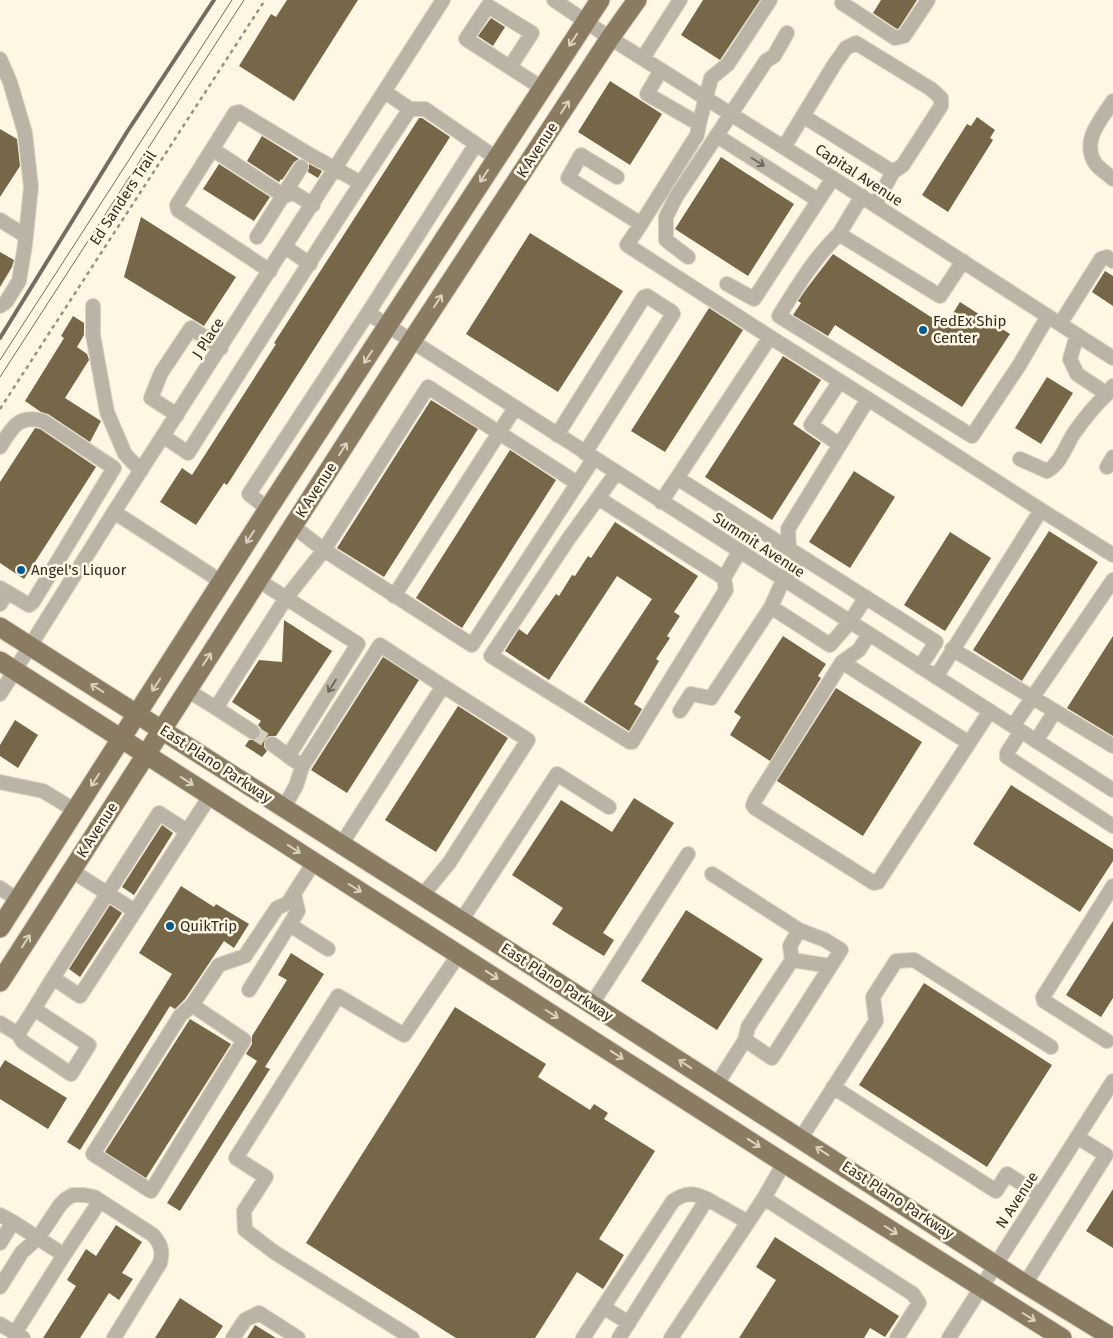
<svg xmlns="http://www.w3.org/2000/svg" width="1113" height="1338" font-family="'Fira Sans',sans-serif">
<rect width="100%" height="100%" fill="#fff6e4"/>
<!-- building -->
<path fill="#766748" d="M287,0H358L294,101L239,66L271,14L276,17Z
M703,0H760L720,60L681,35Z
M881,0H917L899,28L897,29L873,13Z
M491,18L505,27L493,46L478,36Z
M610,81L662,114L630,165L578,132Z
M977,117L995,130L990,138L993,140L948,212L922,195L967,124L971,126Z
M419,118H422L450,137L227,485L224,483L196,525L160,502L182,468L192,475L276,344L274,343Z
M0,129L17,139L20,166L0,197Z
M262,136L299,159L294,162L282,180L281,179L279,182L247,161Z
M721,157L794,204L748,276L675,229Z
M219,164L270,197L254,221L203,189Z
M309,164L322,171L318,178L308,172Z
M141,217L236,277L204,326L124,277Z
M530,233L623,291L558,392L466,334Z
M0,252L14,260L12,267L0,287Z
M833,254L945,326L960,302L1010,334L962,407L835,325L828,336L793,315L801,303L798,301L807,288Z
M1105,271L1113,276V306L1092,292Z
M709,308L743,330L665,452L631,431Z
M73,316L84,323V335L77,347L87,354L89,360L65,398L101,421L90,442L48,414L41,412L25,401L64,338L61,336Z
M783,356L821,380L793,424L821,443L772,520L705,477Z
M1047,377L1073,393L1041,444L1015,428Z
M431,400L478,429L384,577L337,548Z
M35,428L40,429L96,467L24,579L0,563V482Z
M510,450L556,480L462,628L416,598Z
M854,471L895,497L850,568L809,542Z
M615,522L698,576L674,612L680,616L667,636L670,638L656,659L659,661L634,704L642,709L629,731L584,702L652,599L617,576L549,680L505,651L519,629L527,635L556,594L559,596L572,575L575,576L588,556L591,558Z
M1049,531L1098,562L1022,681L973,650Z
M950,532L991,558L945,631L904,605Z
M284,620L332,651L276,736H269L265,739L264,747L267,751L262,757L245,746L249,740H257L261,736V728L258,725L261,721L232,702L259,660L282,662Z
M783,636L826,664L818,676L821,678L770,761L730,735L741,717L734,712Z
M1113,636V736L1067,708Z
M383,657L419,680L347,793L311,770Z
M836,688L922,742L863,836L777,781Z
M458,706L508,738L436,852L385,820Z
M15,720L38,735L18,768L0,756V745Z
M1011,785L1113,849V861L1080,912L973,844Z
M634,798L674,823L603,933L614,940L604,956L552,924L563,908L512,875L561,800L612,832Z
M162,825L173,833L134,895L122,887Z
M181,886L214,907L216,904L249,924L234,948L224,941L185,999L175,1009L170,1006L80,1150L67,1142L172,974L139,953Z
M110,905L122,913L80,977L69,969Z
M686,910L763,959L717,1030L641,981Z
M1113,921V998L1101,1017L1066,995Z
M291,953L324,974L265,1067L270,1069L180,1211L167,1203L257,1061L246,1054L252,1044V1036L287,980L278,975Z
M924,983L1052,1065L987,1167L859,1085Z
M455,1007L546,1064L538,1077L590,1110L594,1104L608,1113L604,1119L655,1151L599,1239L624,1255L603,1289L577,1272L535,1338H456L306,1243Z
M190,1019L231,1044L146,1178L105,1152Z
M5,1060L67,1098L48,1129L0,1099V1068Z
M1113,1189V1248L1086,1231Z
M116,1225L142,1242L122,1273L133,1279L119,1300L109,1293L80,1338H43L76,1286L67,1280L86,1249L96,1256Z
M775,1237L899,1316L885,1337L870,1328L864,1338H739L776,1280L756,1267Z
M180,1298L223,1326L215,1338H155Z
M255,1325L276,1338H247Z"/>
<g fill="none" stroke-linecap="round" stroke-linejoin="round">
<!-- minor-tunnel -->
<path stroke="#d6cebd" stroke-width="14" stroke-dasharray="14 7" stroke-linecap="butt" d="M253,732L272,744"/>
<defs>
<path id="minor" d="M554,0L610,38L842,184L1113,358
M844,0L842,3L895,38L904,36L928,0
M643,58L680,0
M0,59L10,82L25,133L31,187L25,245L19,281L6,302L0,306
M510,67L532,33L488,6L466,39L542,88
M661,70L647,94L699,124L711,78L728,64L770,0
M1113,101C1101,120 1081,140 1095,163C1099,169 1108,174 1113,179
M410,109H425L476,144
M803,116L893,172
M717,136L818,200
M784,147L834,65L846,48L856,43L931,89L941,98V106L903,165L893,172L875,205
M212,149L284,196L294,193L313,205
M617,177L581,155L568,178L641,224L697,135L699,124
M862,196L839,234L940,296L963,261
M0,220L26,236
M641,224L627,245L770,337
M839,234C814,258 797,287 779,316L972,436L1020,364L1048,316
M257,237L301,167
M285,247L310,264
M688,257L666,240V217L676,197L766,61L774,56L787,33
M270,271L178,210L177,205L235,113L239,112L312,156L361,183
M727,284L754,299L833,178
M93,306V335L107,412L125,454L141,471
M368,313L1113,790
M1060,324L1101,259L1107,257L1113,261
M1077,335L1070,359L1077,374L1107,394L1113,386
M177,415L151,398L161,373L191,328L221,348
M557,435L644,297L647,296L672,312L673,314L585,453
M163,436L188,453C262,338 334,222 410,109L385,92
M840,445L811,425L840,381
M0,447C12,428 18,414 43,421L114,468L33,602L29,605L0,588
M1020,459L1047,471C1061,463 1065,447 1074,433C1084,419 1094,406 1107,394
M1107,467L1113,457
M616,473L598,498L724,578L739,552
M677,478L770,337L868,399
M598,498L567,541L491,656L630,742H632L726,590L724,578
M661,502L677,478L936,642L920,667
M268,509L249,494L368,313L476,144L496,158
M114,512L222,582
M293,526L324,550L472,645L594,458
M789,548L788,529L868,399L1041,510
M800,556L783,580L771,607L830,645L850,622L866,597
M394,596L515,408
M0,604L7,593
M869,634L859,650L842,662L755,800L753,805L755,808L874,883L878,882L990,711
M952,649L1113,746
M842,662L969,743
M936,677L1041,510L1113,555
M187,690L216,708L286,598L258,580
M0,694L114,512L443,0
M216,708L253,732
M680,711L691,694L711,698L771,607
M1013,726L1113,580
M1021,731L1007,753V757L1113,826
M1036,741L1055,711
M272,744L295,761
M289,755L358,644L286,598L324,550L428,387L577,483
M0,782L43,791L76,811
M284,807L296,786L302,767L380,645L443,686
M341,845L443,686L528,740L449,863L422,896
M72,871L135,911
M712,874L799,930L825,940L841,950L772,1058L745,1040
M0,888L18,900
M461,921L557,774L609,807
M290,925L328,949
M792,960L790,946L799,930
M53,978L159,813L187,831
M249,990L298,911L294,894
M592,1004L688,854
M192,1005L244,1040L151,1191L93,1154L180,1016L192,1005L219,965L245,956L277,908L288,903L314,862
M34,1009L18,1034L23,1042L71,1074L89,1045L34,1009L53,978L80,996L210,796
M0,1023L18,1034
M1107,1041L1044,1001L1043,997L1113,886
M717,1084L745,1040L748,1027L792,960L830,966
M833,1087L996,1191L1007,1174L1040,1195
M801,1138L876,1021L873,997L896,961L914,960L1051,1047
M764,1198L913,1294L919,1303L897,1338
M0,1215L13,1222L0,1243
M13,1222L64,1255
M1025,1284L1106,1155L1077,1137
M0,1287L22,1252L38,1238L60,1205L66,1199L73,1195H84L94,1197L153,1235C161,1244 163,1251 160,1263L114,1338
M603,1307L629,1323
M0,1324L23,1338
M15,1333L64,1255L100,1201
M233,1338L245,1320L259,1313L298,1338
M412,1338L274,1252L245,1230L244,1211L266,1177L236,1158L338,996L404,1035L459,954
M583,1338L673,1201C686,1192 693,1193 707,1199
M619,1338L707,1199L748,1222
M671,1338L764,1198L784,1163
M949,1338L1113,1081"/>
<path id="major" d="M0,627L512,953L1025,1284L1113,1338
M0,661L784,1163L1062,1338
M0,928L268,509L600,0
M0,982L411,342L610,38L637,0"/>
</defs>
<!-- minor casing -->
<use href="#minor" stroke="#dad2c1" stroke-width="16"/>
<!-- major casing -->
<use href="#major" stroke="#dad2c1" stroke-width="21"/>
<!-- path -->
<path stroke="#989182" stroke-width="2.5" stroke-dasharray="4 4" stroke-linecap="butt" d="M0,409L265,0"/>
<!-- minor -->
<use href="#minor" stroke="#bbb4a6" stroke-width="14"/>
<!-- major -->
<use href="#major" stroke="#897c62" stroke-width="19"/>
<!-- tram -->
<path stroke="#736d5f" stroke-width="1" d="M0,360L232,0
M0,377L244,0"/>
<!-- rail -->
<path stroke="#736d5f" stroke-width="4" d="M0,338L127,132L214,0"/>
</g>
<!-- one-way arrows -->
<defs><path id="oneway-shaft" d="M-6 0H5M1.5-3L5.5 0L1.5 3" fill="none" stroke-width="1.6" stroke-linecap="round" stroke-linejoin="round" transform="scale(1.25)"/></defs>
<g stroke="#dcd1bd">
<use href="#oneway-shaft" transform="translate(573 40) rotate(123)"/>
<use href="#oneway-shaft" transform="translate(565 107) rotate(-57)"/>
<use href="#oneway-shaft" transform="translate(484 176) rotate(123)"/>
<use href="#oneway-shaft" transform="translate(438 301) rotate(-57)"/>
<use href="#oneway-shaft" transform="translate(368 357) rotate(123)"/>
<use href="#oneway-shaft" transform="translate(343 449) rotate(-57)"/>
<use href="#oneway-shaft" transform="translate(250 537) rotate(123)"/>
<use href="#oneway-shaft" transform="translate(207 659) rotate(-57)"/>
<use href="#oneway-shaft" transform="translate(156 685) rotate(123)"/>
<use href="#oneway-shaft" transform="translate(97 688) rotate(-148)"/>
<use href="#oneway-shaft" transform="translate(95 780) rotate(123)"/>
<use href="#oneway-shaft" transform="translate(187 781) rotate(33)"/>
<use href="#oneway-shaft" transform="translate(294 849) rotate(33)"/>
<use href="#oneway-shaft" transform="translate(355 888) rotate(32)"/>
<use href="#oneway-shaft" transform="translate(26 941) rotate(-57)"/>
<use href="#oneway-shaft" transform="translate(492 975) rotate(33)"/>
<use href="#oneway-shaft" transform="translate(552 1014) rotate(32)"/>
<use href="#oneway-shaft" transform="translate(617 1055) rotate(33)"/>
<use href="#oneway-shaft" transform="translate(685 1064) rotate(-147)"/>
<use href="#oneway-shaft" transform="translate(754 1143) rotate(33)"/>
<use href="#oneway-shaft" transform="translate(822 1151) rotate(-147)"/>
<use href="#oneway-shaft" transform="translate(891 1230) rotate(32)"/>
<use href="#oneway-shaft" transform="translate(1029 1317) rotate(32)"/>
</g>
<g stroke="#6f695c">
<use href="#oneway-shaft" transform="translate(758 162) rotate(32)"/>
<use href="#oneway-shaft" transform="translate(332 686) rotate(122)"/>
</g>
<!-- markers -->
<g fill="#005c8d" stroke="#fff6e4" stroke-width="2">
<circle cx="923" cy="330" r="5"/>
<circle cx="21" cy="570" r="5"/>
<circle cx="170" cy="926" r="5"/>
</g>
<g text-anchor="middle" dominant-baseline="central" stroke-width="5" stroke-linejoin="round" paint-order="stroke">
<!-- street labels -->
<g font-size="15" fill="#312c20" stroke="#fff6e4">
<text transform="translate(537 150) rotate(-57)">K Avenue</text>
<text transform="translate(859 175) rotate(33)">Capital Avenue</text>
<text transform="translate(123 198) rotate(-57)">Ed Sanders Trail</text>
<text transform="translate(208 338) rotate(-57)">J Place</text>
<text transform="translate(316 490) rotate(-57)">K Avenue</text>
<text transform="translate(759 545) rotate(33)">Summit Avenue</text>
<text transform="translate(216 764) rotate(33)">East Plano Parkway</text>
<text transform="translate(97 830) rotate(-57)">K Avenue</text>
<text transform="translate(557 982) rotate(33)">East Plano Parkway</text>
<text transform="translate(898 1200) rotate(33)">East Plano Parkway</text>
<text transform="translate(1017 1200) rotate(-57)">N Avenue</text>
</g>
<!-- poi labels -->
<g font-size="15" fill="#312c20" stroke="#fff6e4" text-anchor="start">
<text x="933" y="321">FedEx Ship<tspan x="933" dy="17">Center</tspan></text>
<text x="31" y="570">Angel's Liquor</text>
<text x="180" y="926">QuikTrip</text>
</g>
</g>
</svg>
